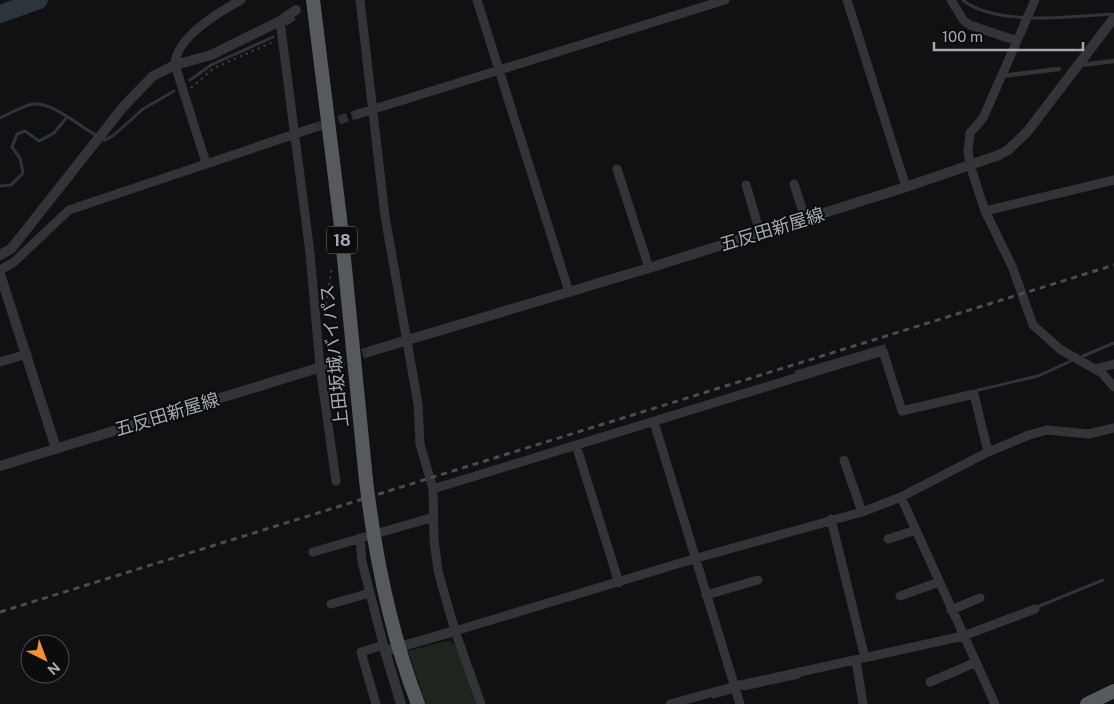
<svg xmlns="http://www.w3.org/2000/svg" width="1114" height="704" font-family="'Public Sans','Noto Sans JP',sans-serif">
<rect width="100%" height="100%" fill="#111113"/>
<!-- green -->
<path fill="#1d251e" d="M446,641H451L457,648L476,704H426L408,651Z"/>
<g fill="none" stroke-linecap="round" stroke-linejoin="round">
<!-- stream -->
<path stroke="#2b353b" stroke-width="3" d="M963,0C994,26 1073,17 1111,14
M287,24L294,19
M190,80L211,65L273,37
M0,118C9,114 19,108 29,105C52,98 83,131 105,140L114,135L143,109L174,91
M0,186L11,185L23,173L20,158L12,147L17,134L25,131L39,141L54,133L67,117
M1083,356L1114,343
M796,372L884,346
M978,390L1038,376L1073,360
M1037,607L1103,580
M744,689L799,677
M713,697L732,692"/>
<!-- river -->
<path stroke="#2b353b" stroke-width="18" d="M0,14L39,0"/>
<!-- minor-tunnel -->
<path stroke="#2e3033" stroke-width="9" stroke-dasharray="9 4.5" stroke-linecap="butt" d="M313,128L358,114"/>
<!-- tertiary-tunnel -->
<path stroke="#2e3033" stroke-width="10" stroke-dasharray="10 5" stroke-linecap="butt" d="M334,363L371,351"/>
<!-- path -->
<path stroke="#383b3e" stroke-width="2" stroke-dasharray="2.5 4" stroke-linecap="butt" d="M191,88L214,68L273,42
M325,311L332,266"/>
<!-- service -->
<path stroke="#323437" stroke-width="4.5" d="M1081,65L1114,61
M1002,76L1059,69"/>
<!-- minor -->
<path stroke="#323437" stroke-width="9" d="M360,0L385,216L418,404L420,444L433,489L434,540L438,571L455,631L481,704
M477,0L569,292
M847,0L906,187
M951,0L964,21L970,25L1017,41
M1035,0L983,118L970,133L968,151L970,165L985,211L1012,266L1033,325L1061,350L1102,373L1114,387
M280,21L310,253L320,367L336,481
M358,114L725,0
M206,163L175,65C175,38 219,12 241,0
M617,169L649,268
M794,184L805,218
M746,185L760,232
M985,211L1114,180
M0,270L14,262L69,210L313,128
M0,362L27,354
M1094,369L1114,364
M654,422L740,704
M576,445L619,583
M844,460L862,512
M433,489L883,351L902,411L974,394L988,452
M901,497L995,704
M831,519L865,658
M360,538L362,562L385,651
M888,539L916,530
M313,552L434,517
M706,595L758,580
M900,596L939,582
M331,604L370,593
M951,610L980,598
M455,631L697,558L862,512L901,497L988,452L1029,435L1047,430L1088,434L1114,428
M856,660L863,704
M930,682L974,663
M376,704L361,652L383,645
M670,704L736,686L963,636L1035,609"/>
<!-- tertiary -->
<path stroke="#323437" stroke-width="10" d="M0,255L11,249L123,107L153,76L175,65L211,55L280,21L296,10
M0,274L56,448
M371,351L649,268L906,187L999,155L1008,150L1027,132L1114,18
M0,466L334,363
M401,704L385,651L455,631"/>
<!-- trunk -->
<path stroke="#565a5f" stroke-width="14" d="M313,0L340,218L366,480
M1087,704L1114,691"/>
<!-- rail -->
<path stroke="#494c50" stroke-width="3" stroke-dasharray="6 5" stroke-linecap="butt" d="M0,612L1114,265"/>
<!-- trunk-bridge -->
<path stroke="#565a5f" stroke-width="14" d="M366,480C375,556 390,632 418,704"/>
</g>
<g text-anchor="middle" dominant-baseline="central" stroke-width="4" stroke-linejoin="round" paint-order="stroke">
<!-- shield labels -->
<rect fill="#0c0c0d" stroke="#767b81" stroke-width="1" x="327" y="226.5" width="30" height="27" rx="4"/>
<g font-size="16" font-weight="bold" fill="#a3aab3">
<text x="342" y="240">18</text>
</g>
<!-- street labels -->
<g font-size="18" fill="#a3aab3" stroke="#0c0c0d">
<text transform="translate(772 229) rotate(-17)">五反田新屋線</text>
<text transform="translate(334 356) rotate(-96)">上田坂城バイパス</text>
<text transform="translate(167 414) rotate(-17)">五反田新屋線</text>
</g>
</g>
<!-- north arrow -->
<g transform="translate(45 659) rotate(138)"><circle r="24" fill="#0c0c0d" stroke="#484b4f"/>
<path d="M0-4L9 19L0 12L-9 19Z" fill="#ee932d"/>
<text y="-8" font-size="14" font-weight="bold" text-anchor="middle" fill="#a3aab3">N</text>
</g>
<!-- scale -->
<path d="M934 42v8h149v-8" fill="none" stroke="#a3aab3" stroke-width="2.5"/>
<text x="942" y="42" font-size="15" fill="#a3aab3" stroke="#0c0c0d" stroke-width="4" paint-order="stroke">100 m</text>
</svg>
